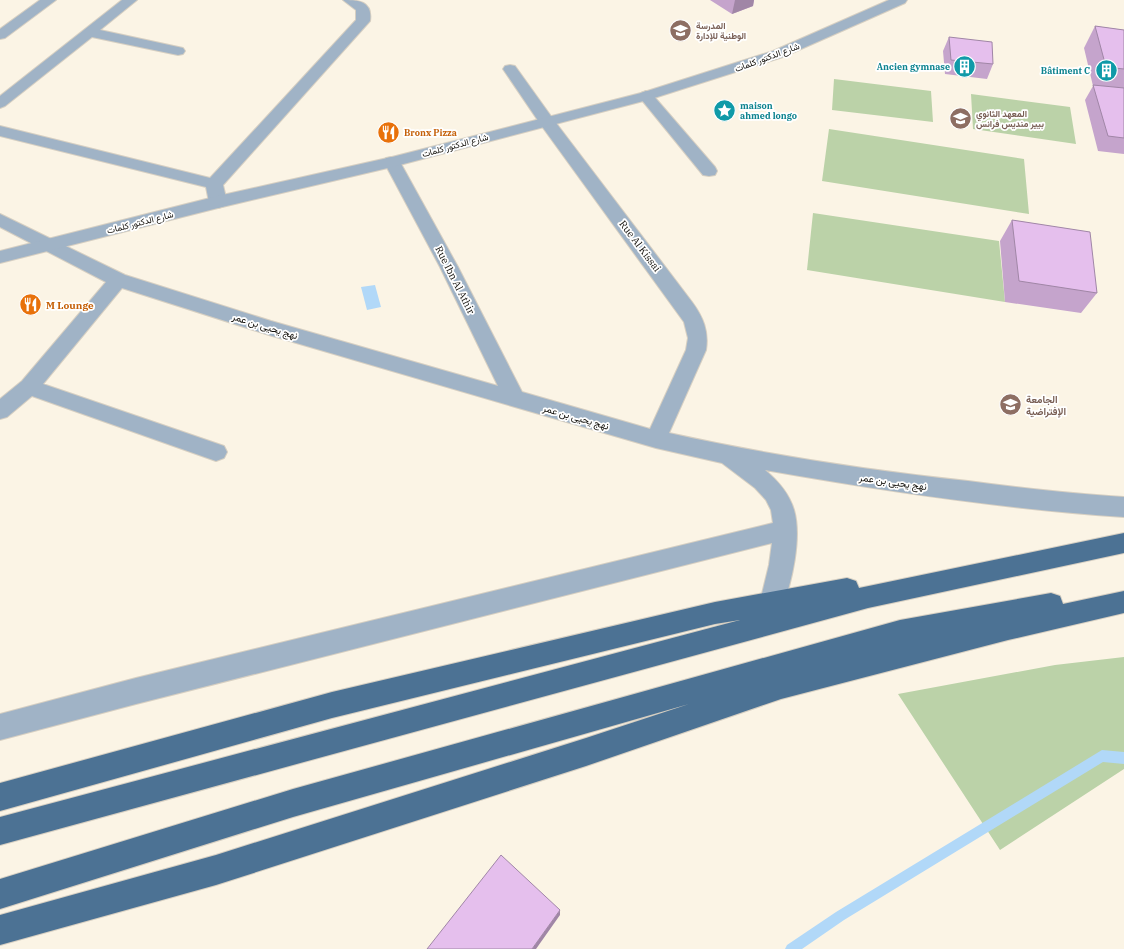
<svg xmlns="http://www.w3.org/2000/svg" width="1124" height="949" font-family="'IBM Plex Serif',Vazirmatn,serif">
<rect width="100%" height="100%" fill="#fbf4e5"/>
<!-- green -->
<path fill="#bbd2a8" d="M834,79L931,91L933,122L832,110Z
M971,94L1070,107L1076,144L973,129Z
M829,129L1024,159L1029,214L822,181Z
M813,213L999,241L1005,302L807,270Z
M1124,657V769L1000,850L898,694L1055,665Z"/>
<!-- water -->
<path fill="#b1d8f8" d="M375,285L381,307L367,310L361,287Z"/>
<g fill="none" stroke-linecap="round" stroke-linejoin="round">
<!-- stream -->
<path fill="#b1d8f8" fill-rule="evenodd" d="M1102,750L1124,752V764L1103,762L844,920L802,949H785L787,945L836,912Z"/>
<defs>
<path id="minor" d="M40,0H56L5,38L0,39V29Z
M122,0H137L100,30L183,48L185,51L183,54L178,55L92,37L5,106L0,108V96Z
M343,0C358,0 373,1 370,21L223,185L227,202L224,206L218,208L212,206L209,202L206,187L0,136V126L210,178L356,20V10Z
M510,65L515,66L553,119L692,302C703,317 709,331 706,350L669,433C768,455 867,470 968,481C1020,488 1072,494 1124,497V517C1004,509 884,491 765,470C778,481 789,493 794,510C802,537 792,584 781,610L772,613L763,610L760,602L769,565L772,543L136,704L0,740V714L136,678L773,523L771,510L766,500L755,488L722,463L656,448L515,407L269,335L122,288L43,384L224,446L227,452L224,458L216,461L32,396L7,417L0,419V399L22,381L106,282L0,227V214L125,275L271,321L498,386L440,267L384,162L386,158L392,157L398,158L400,162L458,267L522,392L650,429L686,350L688,338L684,322L541,125L503,69L505,66Z
M646,91L651,93L715,167L717,171L715,175L709,176L703,175L641,99L638,96L641,93Z"/>
<path id="tertiary" d="M889,0H907L905,3L783,57L651,99L392,167L218,208L0,263V251L218,196L392,157L641,93L773,51Z"/>
<path id="trunk" d="M1124,533V553L868,608L0,845V817L740,620L715,624L332,718L0,811V783L332,692L715,602L847,578L856,581L859,588Z
M1124,591V613L1008,640L781,699L586,766L216,885L0,945V915L216,855L586,738L689,704L293,817L0,909V879L293,789L900,620L1051,593L1060,596L1063,604Z"/>
</defs>
<!-- minor casing -->
<use href="#minor" stroke="#d6cfc2" stroke-width="2"/>
<!-- tertiary casing -->
<use href="#tertiary" stroke="#d6cfc2" stroke-width="2"/>
<!-- trunk casing -->
<use href="#trunk" stroke="#d6cfc2" stroke-width="2"/>
<!-- minor -->
<use href="#minor" fill="#a0b3c6" fill-rule="evenodd"/>
<!-- tertiary -->
<use href="#tertiary" fill="#a0b3c6" fill-rule="evenodd"/>
<!-- trunk -->
<use href="#trunk" fill="#4c7294" fill-rule="evenodd"/>
</g>
<!-- wall -->
<path fill="#c5a4cc" d="M710,0H754L753,6L732,14Z
M1095,26L1124,30V154L1098,151L1085,100L1093,86L1084,48Z
M949,37L993,64L987,79L945,74L943,51Z
M1012,220L1097,293L1081,313L1005,302L1000,241Z"/>
<!-- shaded-wall -->
<path fill="#a086a6" d="M735,0H754L753,6L732,14Z
M560,910V915L536,949H532Z"/>
<!-- building -->
<path fill="#e5bfed" stroke="#a086a6" d="M1095,26L1124,30V69L1106,67Z
M949,37L992,42L993,64L951,60Z
M1093,85L1124,88V138L1108,136Z
M1012,220L1090,232L1097,293L1019,281Z
M501,855L560,910L532,949H427Z"/>
<!-- icons -->
<defs>
<symbol id="university-disc" viewBox="-11 -11 22 22"><circle r="9.5" fill="#8d6e63" stroke="#fff"/><path d="M0-5L7-2L0 1L-7-2ZM-4 1L0 2.5L4 1V4Q0 6-4 4Z" fill="#fff"/></symbol>
<symbol id="building-disc" viewBox="-11 -11 22 22"><circle r="9.5" fill="#0f9aa8" stroke="#fff"/><path d="M-4-6H4V6H1V3H-1V6H-4ZM-2.5-4.3h1.7v1.8h-1.7ZM.8-4.3h1.7v1.8H.8ZM-2.5-1h1.7V.8h-1.7ZM.8-1h1.7V.8H.8Z" fill="#fff"/></symbol>
<symbol id="sight-disc" viewBox="-11 -11 22 22"><circle r="9.5" fill="#0f9aa8" stroke="#fff"/><path d="M0-6L1.8-2.2L6-1.7L2.9 1.2L3.7 5.4L0 3.3L-3.7 5.4L-2.9 1.2L-6-1.7L-1.8-2.2Z" fill="#fff"/></symbol>
<symbol id="school-disc" viewBox="-11 -11 22 22"><circle r="9.5" fill="#8d6e63" stroke="#fff"/><path d="M0-5L7-2L0 1L-7-2ZM-4 1L0 2.5L4 1V4Q0 6-4 4Z" fill="#fff"/></symbol>
<symbol id="restaurant-disc" viewBox="-11 -11 22 22"><circle r="9.5" fill="#e8710a" stroke="#fff"/><path d="M-5-6h1v4h1v-4h1v4h1v-4h1v5L-1.5 .5V6h-2V.5L-5-1ZM5-6V6H3V1.5H1.5Q1.5-4 5-6Z" fill="#fff"/></symbol>
</defs>
<g fill-rule="evenodd">
<use href="#university-disc" x="668" y="18" width="25" height="25"/>
<use href="#building-disc" x="952" y="54" width="25" height="25"/>
<use href="#building-disc" x="1094" y="58" width="25" height="25"/>
<use href="#sight-disc" x="712" y="98" width="25" height="25"/>
<use href="#school-disc" x="948" y="106" width="25" height="25"/>
<use href="#restaurant-disc" x="376" y="120" width="25" height="25"/>
<use href="#restaurant-disc" x="18" y="292" width="25" height="25"/>
<use href="#university-disc" x="998" y="392" width="25" height="25"/>
</g>
<g text-anchor="middle" dominant-baseline="central" stroke-width="3.5" stroke-linejoin="round" paint-order="stroke">
<!-- far-education labels -->
<g font-size="9" font-weight="bold" fill="#785e54" stroke="#fff" text-anchor="start">
<text x="696" y="25">المدرسة<tspan x="696" dy="10">الوطنية للإدارة</tspan></text>
<text x="976" y="113">المعهد الثانوي<tspan x="976" dy="10">بيير منديس فرانس</tspan></text>
</g>
<!-- far-street labels -->
<g font-size="9" fill="#110f0a" stroke="#fff">
<text transform="translate(767 57) rotate(-20)">شارع الدكتور كلمات</text>
<text transform="translate(455 145) rotate(-15)">شارع الدكتور كلمات</text>
<text transform="translate(140 222) rotate(-14)">شارع الدكتور كلمات</text>
</g>
<!-- far-culture labels -->
<g font-size="9" font-weight="bold" fill="#0d838f" stroke="#fff" text-anchor="end">
<text x="950" y="66">Ancien gymnase</text>
<text x="1090" y="70">Bâtiment C</text>
<text x="740" y="105" text-anchor="start">maison<tspan x="740" dy="10">ahmed longo</tspan></text>
</g>
<!-- far-food labels -->
<g font-size="9" font-weight="bold" fill="#c56008" stroke="#fff" text-anchor="start">
<text x="404" y="132">Bronx Pizza</text>
</g>
<!-- street labels -->
<g font-size="10" fill="#110f0a" stroke="#fff">
<text transform="translate(640 246) rotate(53)">Rue Al Kissai</text>
<text transform="translate(455 280) rotate(63)">Rue Ibn Al Athir</text>
<text transform="translate(265 326) rotate(17)">نهج يحيى بن عمر</text>
<text transform="translate(576 417) rotate(16)">نهج يحيى بن عمر</text>
<text transform="translate(893 482) rotate(8)">نهج يحيى بن عمر</text>
</g>
<!-- food labels -->
<g font-size="10" font-weight="bold" fill="#c56008" stroke="#fff" text-anchor="start">
<text x="46" y="305">M Lounge</text>
</g>
<!-- education labels -->
<g font-size="10" font-weight="bold" fill="#785e54" stroke="#fff" text-anchor="start">
<text x="1026" y="399">الجامعة<tspan x="1026" dy="12">الإفتراضية</tspan></text>
</g>
</g>
</svg>
